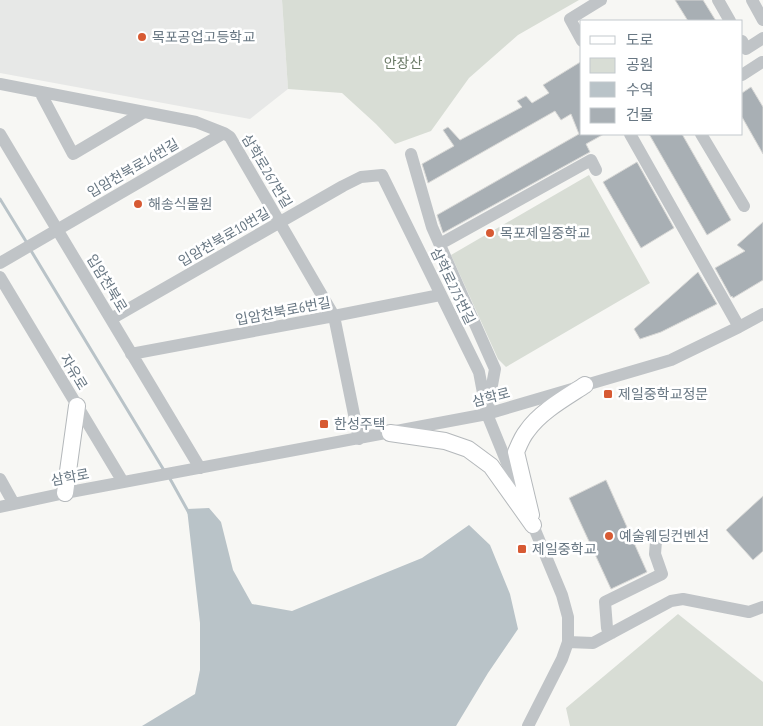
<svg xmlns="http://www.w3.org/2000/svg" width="763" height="726" font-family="'PT Sans Narrow','Noto Sans KR',sans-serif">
<rect width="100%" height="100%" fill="#f7f7f4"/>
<!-- built -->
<path fill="#e7e8e7" d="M0,0H282L288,89L250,119L0,73Z"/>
<!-- green -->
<path fill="#d8ddd5" d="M282,0H579L518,35L469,78L431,131L395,144L376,124L342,93L288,89Z
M589,175L650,283L506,367L498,359L451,255Z
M678,614L763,682V726H570L566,708Z"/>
<!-- water -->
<path fill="#b9c3c8" d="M209,508L221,522L233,570L252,604L292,611L422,558L469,525L490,545L510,594L518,629L488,673L456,726H142L195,694L200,670V623L187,509Z"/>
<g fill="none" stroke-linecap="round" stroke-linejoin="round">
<!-- stream -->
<path stroke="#b9c3c8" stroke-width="3" d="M0,199L27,243
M30,249L165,472
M169,477L189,513"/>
</g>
<!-- building -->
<path fill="#a8afb4" stroke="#d8d8d6" d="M675,0H703L716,21H688Z
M582,61V134H604L586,144L590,152L443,233L437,215L579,134L571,114L561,120L555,111L428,183L422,164L454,146L443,130L448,127L460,140L522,107L517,101L526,96L532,103L549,93L543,85Z
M751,87L763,107V154L742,117V93Z
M649,134H682L731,220L707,235Z
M637,162L674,228L641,248L603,182Z
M763,222V280L733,298L732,296L731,297L715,268L745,251L737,245Z
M698,272L717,304L661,332L640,339L634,329Z
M606,480L647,572L611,589L569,498Z
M763,496V551L753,560L726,530Z"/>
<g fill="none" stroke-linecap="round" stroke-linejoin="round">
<defs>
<path id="major" d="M390,433L445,441L468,449L491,466L533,525
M65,493L77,406
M531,515L516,452C519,445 522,437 527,431C540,412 565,398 585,385"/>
</defs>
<!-- major casing -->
<use href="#major" stroke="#b4b8bb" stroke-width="18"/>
<!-- minor -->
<path stroke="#c0c4c7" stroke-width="12" d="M718,0L730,21
M752,0L763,20
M582,41L570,19L601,0
M742,41L746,49L763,38
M742,75L762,62
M0,84L196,122L224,133L230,137L334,316L359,439
M40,92L73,154L144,112
M0,134L200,468
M630,134L739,327
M701,134L744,206
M411,154L432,227L495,369L488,407
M440,244L591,160L596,170
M0,263L224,133
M0,277L123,482
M111,319L343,186L361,177L382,175L479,372L487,414L520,495
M131,354L334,316L440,295
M0,479L14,504
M0,507L65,493L487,414L671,360L739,327L763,314
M612,633L607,628L605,602L662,574L655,554L656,541
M568,642L593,643L671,601L683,599L749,612L763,607
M528,726L562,659L568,642V617L562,595L530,518"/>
<!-- major -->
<use href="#major" stroke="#fff" stroke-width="16"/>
</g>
<!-- markers -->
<g fill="#d75a33" stroke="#fff" stroke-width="2">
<circle cx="142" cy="37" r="5"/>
<circle cx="138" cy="204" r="5"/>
<circle cx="490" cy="233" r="5"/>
<rect x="603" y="389" width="10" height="10" rx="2.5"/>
<rect x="319" y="419" width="10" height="10" rx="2.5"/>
<circle cx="609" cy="536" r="5"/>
<rect x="517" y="544" width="10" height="10" rx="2.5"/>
</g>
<g text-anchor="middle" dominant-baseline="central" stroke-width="5" stroke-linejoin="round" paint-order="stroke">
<!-- poi labels -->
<g font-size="14" fill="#687783" stroke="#fff" text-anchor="start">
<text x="152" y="37">목포공업고등학교</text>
<text x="148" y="204">해송식물원</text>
<text x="500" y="233">목포제일중학교</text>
<text x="618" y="394">제일중학교정문</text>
<text x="334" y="424">한성주택</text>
<text x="619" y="536">예술웨딩컨벤션</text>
<text x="532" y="549">제일중학교</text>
</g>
<!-- park labels -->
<g font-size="14" fill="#6a7a66" stroke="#fff">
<text x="403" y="63">안장산</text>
</g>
<!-- street labels -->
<g font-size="14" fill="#687783" stroke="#fff">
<text transform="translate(133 168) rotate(-30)">입암천북로16번길</text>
<text transform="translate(267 171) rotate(59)">삼학로267번길</text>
<text transform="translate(224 237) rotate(-30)">입암천북로10번길</text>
<text transform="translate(107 283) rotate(59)">입암천북로</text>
<text transform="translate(453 286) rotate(64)">삼학로275번길</text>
<text transform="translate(283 311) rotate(-11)">입암천북로6번길</text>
<text transform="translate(74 372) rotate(59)">자유로</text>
<text transform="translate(491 397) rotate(-15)">삼학로</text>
<text transform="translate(70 477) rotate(-11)">삼학로</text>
</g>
</g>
<!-- legend -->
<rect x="580" y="20" width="162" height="115" fill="#ffffff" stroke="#c3c9cd"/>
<rect x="590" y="36" width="25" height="8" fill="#ffffff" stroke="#c3c9cd"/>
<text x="626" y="45" font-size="15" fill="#687783">도로</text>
<rect x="590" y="58" width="25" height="15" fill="#d8ddd5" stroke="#c3c9cd"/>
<text x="626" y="70" font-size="15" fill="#687783">공원</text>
<rect x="590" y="82" width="25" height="15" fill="#b9c3c8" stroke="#c3c9cd"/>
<text x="626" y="95" font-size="15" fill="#687783">수역</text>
<rect x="590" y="108" width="25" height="15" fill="#a8afb4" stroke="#c3c9cd"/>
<text x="626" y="120" font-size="15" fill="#687783">건물</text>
</svg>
